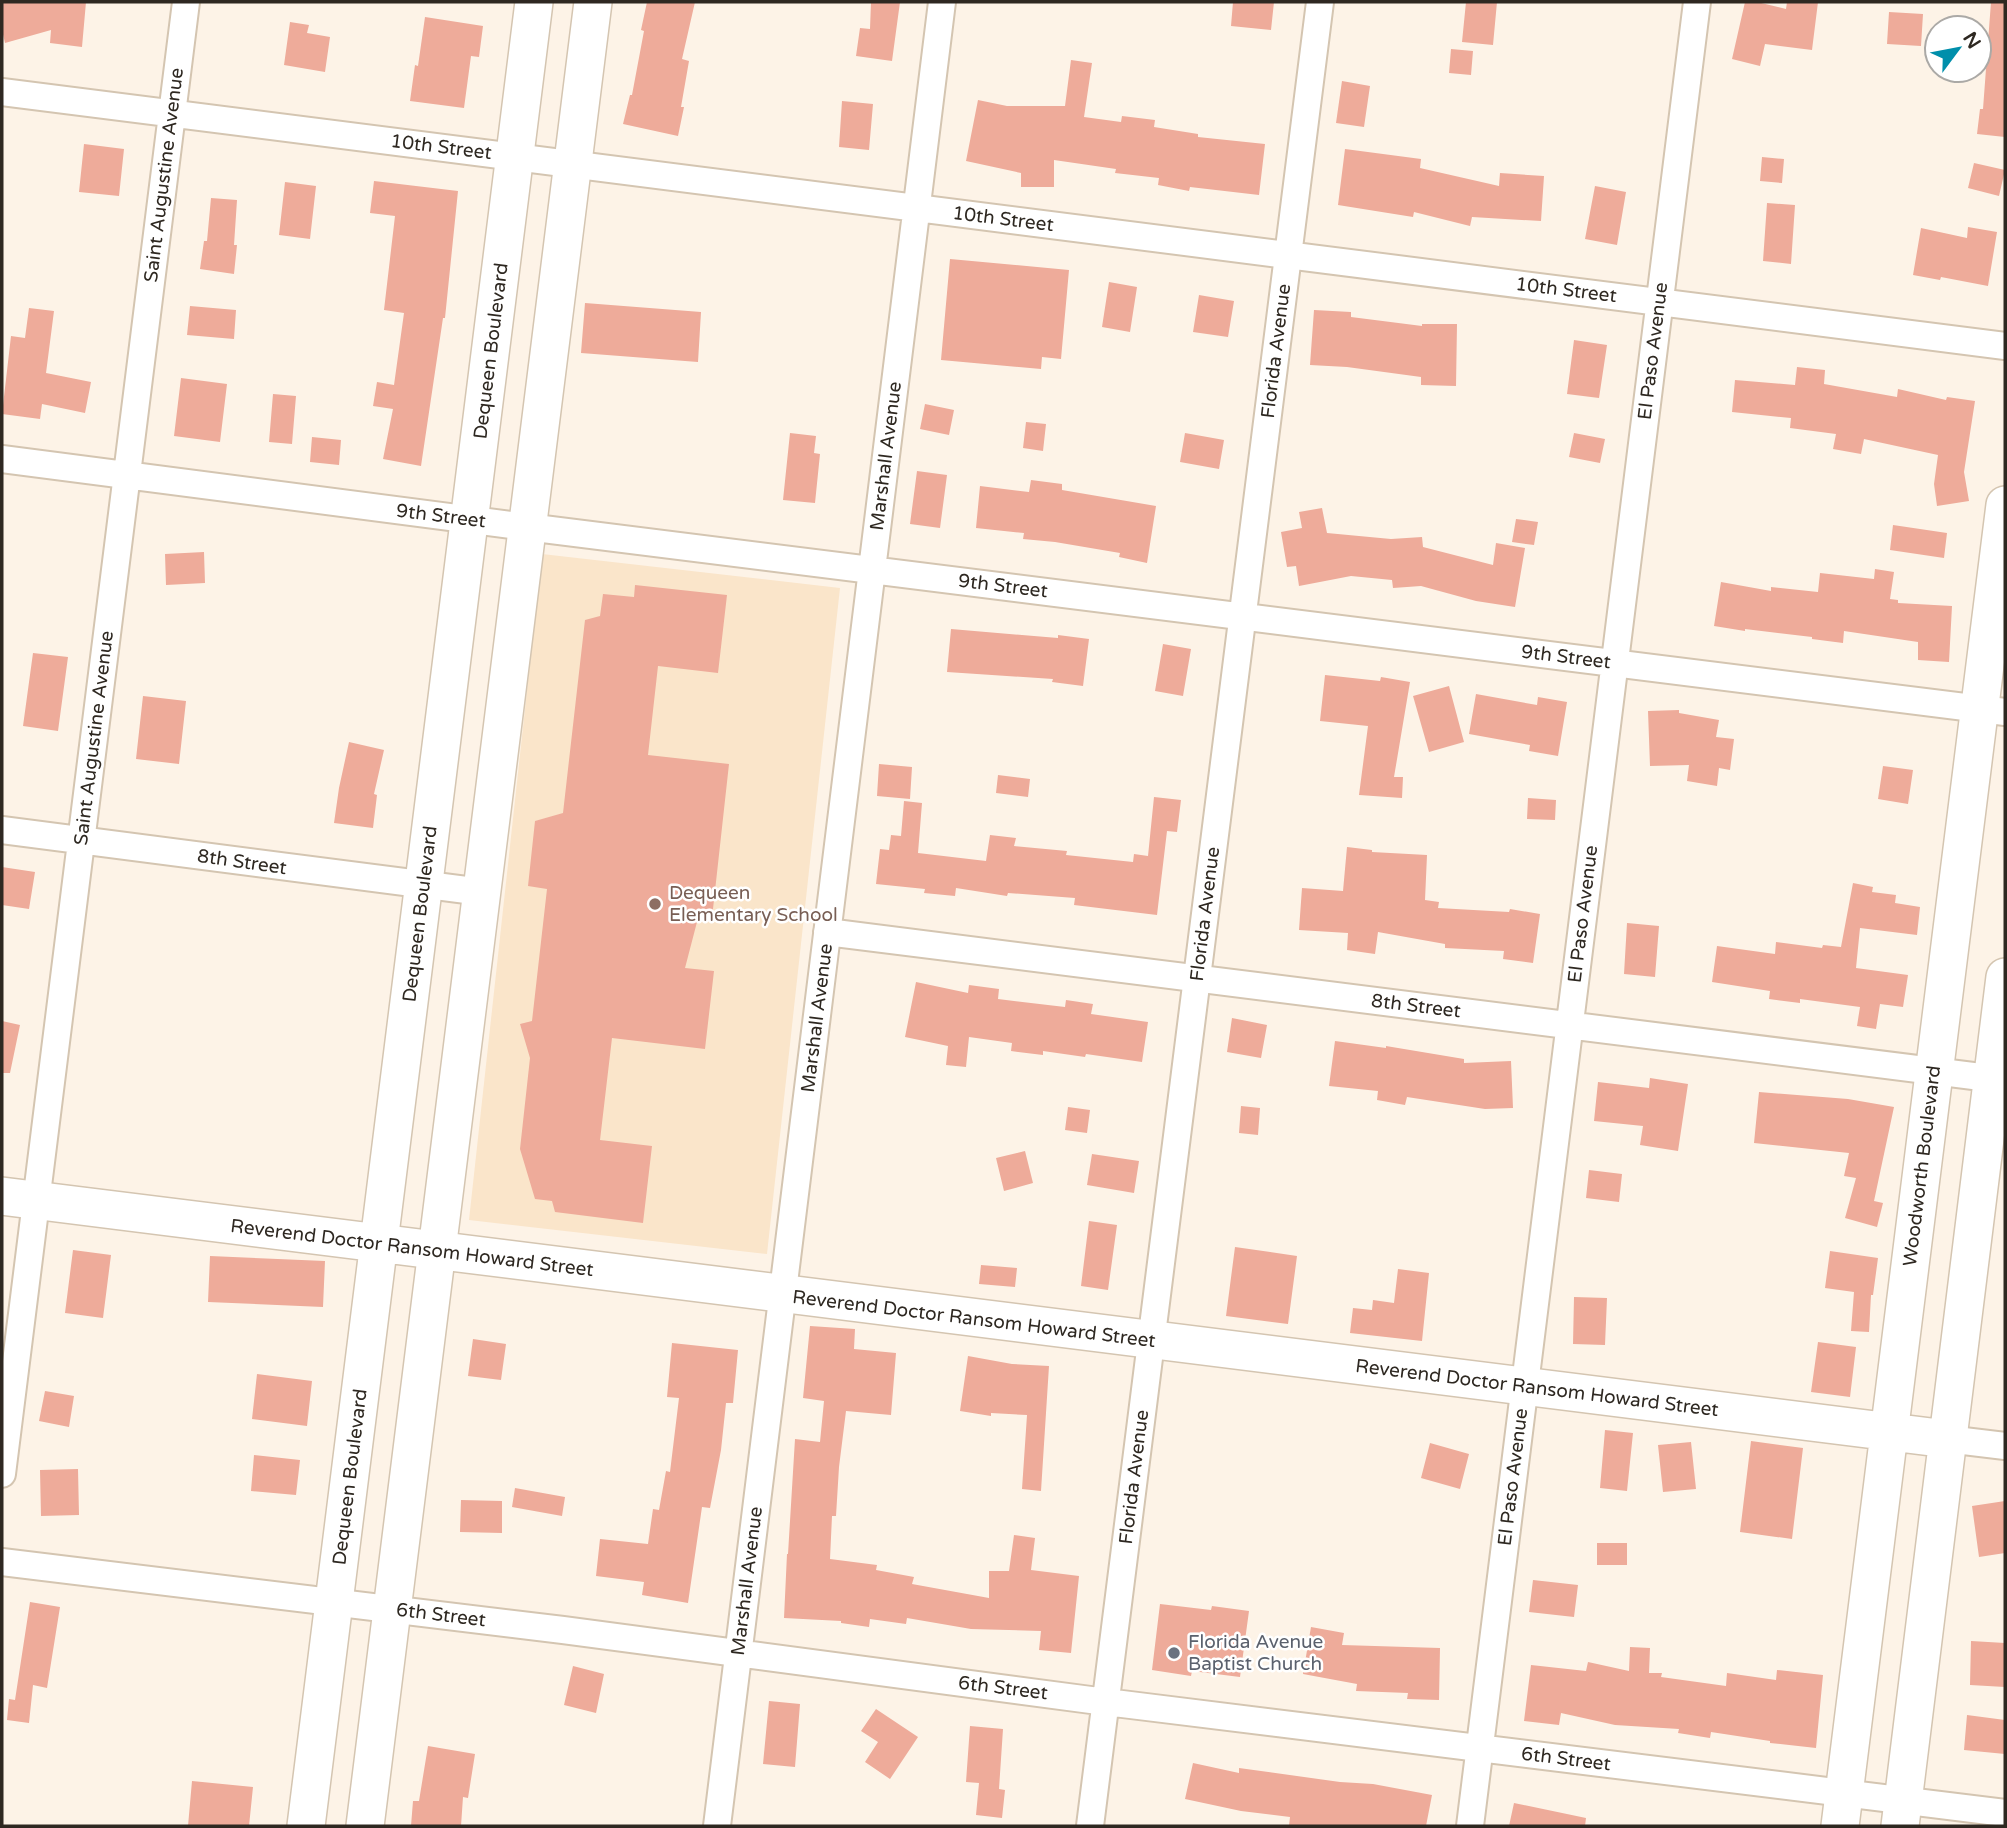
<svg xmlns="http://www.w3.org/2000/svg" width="2007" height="1828" font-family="'Varela Round',sans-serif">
<rect width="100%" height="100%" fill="#fdf3e7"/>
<!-- built -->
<path fill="#fae5ca" d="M542,554L840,588L767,1254L469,1220Z"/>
<!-- building -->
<path fill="#eeab9a" d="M2,2H86L82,47L50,43L51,30L5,43L2,30Z
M647,2H695L682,59L689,61L681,107H684L678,136L623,124L630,95H632L644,31L641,30Z
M871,2H900L892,61L856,56L860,28L870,29Z
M1233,2H1274L1271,30L1231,26Z
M1466,2H1497L1493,45L1462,42Z
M1745,2H1757L1786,9L1787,2H1818L1812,50L1765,44L1760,66L1732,59Z
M1991,2H2005V137L1977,134L1980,109H1983Z
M1889,12L1923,14L1921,46L1887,44Z
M425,17L483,26L479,57L471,56L464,108L410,101L415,65L418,66Z
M290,22L309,25L307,33L330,37L325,72L284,65Z
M1451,49L1473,51L1471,75L1449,73Z
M1071,60L1092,63L1084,117L1121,122L1122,116L1155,120L1154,127L1198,134V137L1265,144L1259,195L1190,187L1189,191L1158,185L1159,178L1115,173L1116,169L1054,160V187H1021V173L966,161L978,100L1007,106H1065Z
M1342,81L1370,86L1364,127L1336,123Z
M842,101L873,104L869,150L839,147Z
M84,144L124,149L119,196L79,192Z
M1345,149L1421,159L1420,168L1499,186L1500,173L1544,176L1541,221L1472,217L1470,226L1414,212L1413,217L1338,205Z
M1762,157L1784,159L1782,183L1760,181Z
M1974,163L2005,170L1999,196L1968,188Z
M374,181L458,191L445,318H443L421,466L383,459L393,409L373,406L377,382L394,385L404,313L384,310L395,216L370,213Z
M285,182L316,186L310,239L279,235Z
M1595,186L1626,192L1617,245L1585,239Z
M211,198L237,200L234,245H237L234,274L200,269L204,241H207Z
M1767,203L1795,205L1791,264L1763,261Z
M1968,227L1997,232L1988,286L1941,277L1940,280L1913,275L1921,228L1967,238Z
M950,259L1069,270L1061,359L1042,357L1041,369L941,360Z
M1109,282L1137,287L1130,332L1102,327Z
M1199,295L1234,301L1228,337L1193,332Z
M585,303L701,312L698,362L581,353Z
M190,306L236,310L234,339L187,335Z
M29,308L54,311L46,373L91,382L85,413L42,404L40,419L2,414L11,336L25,338Z
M1314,310L1351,312V317L1422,326V324H1457L1456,386L1421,385V377L1347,367L1310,365Z
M1574,340L1607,345L1599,398L1567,394Z
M1797,367L1825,370L1824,384L1897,397L1898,389L1946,400L1947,397L1975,401L1964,472L1969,501L1937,506L1934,484L1938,455L1864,439L1861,454L1833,449L1836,434L1790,428L1791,418L1732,412L1735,380L1795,385Z
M181,378L227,384L220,442L174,436Z
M273,394L296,396L292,444L269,442Z
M925,404L954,410L949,435L920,429Z
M1026,422L1046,424L1043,451L1023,448Z
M790,433L816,436L814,453L820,454L815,503L783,500Z
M1185,433L1224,440L1219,469L1180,462Z
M1574,433L1605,439L1600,463L1569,457Z
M312,437L341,440L339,465L310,462Z
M917,471L947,475L940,528L910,524Z
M1031,480L1062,484V490L1156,506L1147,563L1119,557L1120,553L1055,542L1023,539L1024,533L976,528L980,486L1029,492Z
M1322,508L1327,533L1391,539L1422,537L1423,547L1493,565L1496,543L1525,548L1515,607L1476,601L1421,586L1393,588L1392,580L1351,576L1299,586L1296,566L1287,567L1281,532L1302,528L1299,512Z
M1516,519L1538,522L1534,545L1512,542Z
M1893,525L1947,533L1944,558L1890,550Z
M204,552L205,583L166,585L165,554Z
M1875,569L1894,572L1890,599L1898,600V603L1952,606L1949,662L1918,660V642L1844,631L1843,643L1812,639V637L1745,629V631L1714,626L1721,582L1771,591V587L1818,592L1820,573L1874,579Z
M635,585L727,595L718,673L658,666L648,755L729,764L712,918L697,922L685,968L714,971L705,1049L612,1038L600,1140L652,1146L643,1223L555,1212L552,1201L535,1199L520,1149L530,1058L520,1024L532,1021L547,889L528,886L535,821L563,813L585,620L600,616L603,594L634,597Z
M951,629L1058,638V635L1089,639L1083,686L1052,682L1053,679L947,672Z
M1163,644L1191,649L1183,696L1155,691Z
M33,653L68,657L58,731L23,726Z
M1325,675L1380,681L1381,677L1410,682L1394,777H1403L1402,798L1359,795L1368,726L1320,721Z
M1449,686L1464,742L1429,752L1413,696Z
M1476,694L1537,705L1538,697L1567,702L1558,756L1529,751L1530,745L1469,734Z
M143,696L186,701L179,764L136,759Z
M1679,710V713L1719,720L1716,737L1734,739L1730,770L1719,768L1717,786L1687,781L1689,765L1650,766L1648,711Z
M349,742L384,750L374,794L377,795L373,828L334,823L339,788Z
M879,764L912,767L910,799L877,796Z
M1883,766L1913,770L1908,804L1878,799Z
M998,775L1030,779L1028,797L996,793Z
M1154,797L1181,800L1177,832L1167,831L1157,915L1074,905L1075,898L1008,893L1007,896L956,888L955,896L924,893L925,889L876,884L880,849L889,850L891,835L901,836L904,801L922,803L918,853L986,861L990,835L1016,838L1014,846L1067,851L1066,855L1133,862L1134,854L1148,856Z
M1528,798L1556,800L1555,820L1527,819Z
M1347,847L1372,850V852L1427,855L1425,900L1439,902L1438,908L1509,912L1510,909L1540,914L1533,963L1503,959L1504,951L1445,948V944L1378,932L1375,954L1347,950L1348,933L1299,930L1302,888L1343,891Z
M2,867L35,872L29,909L2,905Z
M1853,883L1873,887L1872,892L1896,895L1895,903L1920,907L1917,935L1860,928L1856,968L1908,975L1903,1007L1880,1004L1876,1029L1857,1026L1860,1007L1800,999V1003L1769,999L1770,991L1712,982L1717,946L1775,954L1776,942L1822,948L1823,945L1841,947Z
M1627,923L1659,926L1655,977L1624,974Z
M916,982L968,993L969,985L999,989L998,999L1065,1007L1066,1000L1093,1004L1091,1014L1148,1022L1142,1062L1086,1054L1085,1057L1043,1051V1055L1011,1051L1012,1043L969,1037L966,1067L946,1065L948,1046L905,1037Z
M1232,1018L1267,1025L1261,1058L1227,1052Z
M2,1021L20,1025L10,1073H2Z
M1335,1041L1386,1048V1046L1464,1059V1063L1511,1061L1513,1108L1485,1109L1407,1097L1405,1105L1377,1100L1378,1091L1329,1086Z
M1650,1078L1688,1084L1678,1151L1640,1145L1643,1126L1594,1121L1598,1082L1649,1088Z
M1759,1092L1848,1099L1894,1107L1874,1201L1883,1203L1877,1227L1845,1218L1856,1178L1844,1176L1849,1153L1754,1143Z
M1241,1106L1260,1108L1258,1135L1239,1133Z
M1068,1107L1090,1110L1087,1133L1065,1130Z
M1025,1151L1033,1183L1004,1191L996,1158Z
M1092,1154L1139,1161L1134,1193L1087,1185Z
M1589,1170L1622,1174L1619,1202L1586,1198Z
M1089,1221L1117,1225L1108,1290L1081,1286Z
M1235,1247L1297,1256L1288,1324L1226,1316Z
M73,1250L111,1255L103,1318L65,1313Z
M1830,1251L1878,1258L1873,1295H1871L1869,1332L1851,1331L1854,1292L1825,1288Z
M210,1256L325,1261L323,1307L208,1302Z
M981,1265L1017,1268L1015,1287L979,1284Z
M1398,1269L1429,1273L1422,1341L1350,1333L1353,1308L1372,1310L1373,1300L1394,1303Z
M1574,1297L1607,1298L1605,1345L1573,1344Z
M810,1326L855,1329L854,1349L896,1353L891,1415L846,1411L839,1467L836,1516H832L830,1559L877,1565L876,1570L914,1577L912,1584L989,1598V1571H1009L1014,1535L1035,1538L1031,1570L1079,1576L1071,1653L1039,1650L1041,1631L971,1629L907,1618L906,1624L870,1619L869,1627L841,1623V1621L784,1618L787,1554H788L795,1439L820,1442L824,1401L803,1398Z
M473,1339L506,1344L501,1380L468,1376Z
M1818,1342L1856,1347L1850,1397L1811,1392Z
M672,1343L738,1350L733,1403H726L721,1450L710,1508L702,1507L688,1603L642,1595L644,1582L596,1576L600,1539L648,1544L653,1509L659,1510L666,1471L670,1472L679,1398L667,1397Z
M968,1356L1012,1364L1049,1366L1041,1491L1022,1489L1027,1415L991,1413V1416L960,1411Z
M257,1374L312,1381L307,1426L252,1419Z
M45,1391L74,1396L69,1427L39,1421Z
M1605,1430L1633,1433L1627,1491L1600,1488Z
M1751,1441L1803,1448L1792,1539L1740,1532Z
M1691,1442L1696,1489L1663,1492L1658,1445Z
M1430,1443L1469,1454L1460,1489L1421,1478Z
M254,1455L300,1460L296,1495L251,1491Z
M78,1469L79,1515L41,1516L40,1470Z
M515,1488L565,1497L562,1516L512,1507Z
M461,1500L502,1501V1533L460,1532Z
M2005,1501V1553L1979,1557L1972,1506Z
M1597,1543H1627V1565H1597Z
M1533,1580L1578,1585L1574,1617L1529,1612Z
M30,1602L60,1607L47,1688L33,1685L29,1723L7,1720L9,1699L15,1700Z
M1160,1604L1211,1610L1212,1606L1249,1611L1240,1677L1192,1671L1191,1676L1152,1670Z
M1311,1627L1344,1633L1342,1645L1440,1648L1439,1700L1407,1699L1408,1693L1356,1691L1357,1684L1303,1674Z
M1971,1641L2005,1643V1687L1970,1685Z
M1630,1647L1650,1648L1649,1673H1662L1661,1677L1726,1686L1727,1673L1776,1680L1777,1670L1823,1675L1816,1748L1770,1743V1741L1711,1732L1710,1738L1678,1733L1679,1729L1615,1725L1561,1713L1559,1725L1524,1721L1531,1665L1586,1671L1588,1662L1629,1671Z
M573,1666L604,1674L596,1713L564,1705Z
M769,1701L800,1704L795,1767L763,1764Z
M876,1709L918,1737L890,1779L865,1762L878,1742L861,1731Z
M1967,1715L2005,1720V1754L1964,1750Z
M970,1726L1003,1729L999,1789L1005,1790L1002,1818L976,1815L979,1783L966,1782Z
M428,1746L475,1754L468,1798L463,1797L461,1826H411L413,1801H419Z
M1193,1763L1239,1773V1768L1340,1782L1373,1784L1432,1795L1426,1826H1289L1290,1817L1241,1811L1185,1799Z
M192,1781L253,1787L249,1826H188Z
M1514,1803L1586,1818L1585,1826H1509Z"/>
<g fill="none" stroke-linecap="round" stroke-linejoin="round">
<defs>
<path id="street" d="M2,92L2005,346
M2,459L527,527L2005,712
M2,830L482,892
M827,932L2005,1080
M1947,1439L2005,1446
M2,1474L186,2
M2,1562L563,1630L1106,1702L2005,1813
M717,1826L942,2
M1090,1826L1320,2
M1470,1826L1697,2"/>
<path id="secondary" d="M2,1196L1947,1439
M306,1826L534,2
M365,1826L593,2
M1840,1826L2005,505
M1900,1826L2005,977"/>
</defs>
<!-- street casing -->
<use href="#street" stroke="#d4c5b1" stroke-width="30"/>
<!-- secondary casing -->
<use href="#secondary" stroke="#d4c5b1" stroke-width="40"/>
<!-- street -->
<use href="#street" stroke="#fff" stroke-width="26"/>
<!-- secondary -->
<use href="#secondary" stroke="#fff" stroke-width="37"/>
</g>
<!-- markers -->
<circle fill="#8d6e63" stroke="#fff" stroke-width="2.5" cx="655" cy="904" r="7"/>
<circle fill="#6b7280" stroke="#fff" stroke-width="2.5" cx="1174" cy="1653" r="7"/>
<g text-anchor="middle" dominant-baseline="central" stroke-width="5" stroke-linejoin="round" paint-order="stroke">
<!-- street labels -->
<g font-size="19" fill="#2e2821" stroke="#fff">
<text transform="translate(441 147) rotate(7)">10th Street</text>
<text transform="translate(164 175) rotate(-83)">Saint Augustine Avenue</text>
<text transform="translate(1003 219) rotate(7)">10th Street</text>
<text transform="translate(1566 290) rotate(7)">10th Street</text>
<text transform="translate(491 351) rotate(-83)">Dequeen Boulevard</text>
<text transform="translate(1276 351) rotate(-83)">Florida Avenue</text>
<text transform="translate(1653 351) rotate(-83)">El Paso Avenue</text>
<text transform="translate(886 456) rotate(-83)">Marshall Avenue</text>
<text transform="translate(441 516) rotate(7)">9th Street</text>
<text transform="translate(1003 586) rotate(7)">9th Street</text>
<text transform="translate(1566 657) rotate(7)">9th Street</text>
<text transform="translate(94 738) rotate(-83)">Saint Augustine Avenue</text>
<text transform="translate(242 862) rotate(8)">8th Street</text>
<text transform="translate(420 914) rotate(-83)">Dequeen Boulevard</text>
<text transform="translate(1205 914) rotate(-83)">Florida Avenue</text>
<text transform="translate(1583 914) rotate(-83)">El Paso Avenue</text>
<text transform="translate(1416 1006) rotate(7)">8th Street</text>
<text transform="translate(817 1018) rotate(-83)">Marshall Avenue</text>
<text transform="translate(1922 1166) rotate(-83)">Woodworth Boulevard</text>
<text transform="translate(412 1248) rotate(7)">Reverend Doctor Ransom Howard Street</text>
<text transform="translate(974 1319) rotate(7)">Reverend Doctor Ransom Howard Street</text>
<text transform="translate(1537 1388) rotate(7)">Reverend Doctor Ransom Howard Street</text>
<text transform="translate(350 1477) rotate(-83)">Dequeen Boulevard</text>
<text transform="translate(1134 1477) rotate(-83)">Florida Avenue</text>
<text transform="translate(1513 1477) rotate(-83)">El Paso Avenue</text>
<text transform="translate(747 1581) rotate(-83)">Marshall Avenue</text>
<text transform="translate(441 1615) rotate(7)">6th Street</text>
<text transform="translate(1003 1688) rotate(7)">6th Street</text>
<text transform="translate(1566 1759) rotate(7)">6th Street</text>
</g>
<!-- education labels -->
<g font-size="19" fill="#785e54" stroke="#fff" text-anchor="start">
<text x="669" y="893">Dequeen<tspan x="669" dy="22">Elementary School</tspan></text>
</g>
<!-- worship labels -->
<g font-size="19" fill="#5b616d" stroke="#fff" text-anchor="start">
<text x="1188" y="1642">Florida Avenue<tspan x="1188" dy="22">Baptist Church</tspan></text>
</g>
</g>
<!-- border -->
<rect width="2007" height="1828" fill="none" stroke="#2e2821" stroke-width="7"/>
<!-- north arrow -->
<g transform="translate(1958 49) rotate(58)"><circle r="33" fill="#ffffff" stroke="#aba9a6" stroke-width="2"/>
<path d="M0-5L12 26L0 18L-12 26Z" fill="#008fab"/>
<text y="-10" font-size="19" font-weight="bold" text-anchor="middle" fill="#2e2821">N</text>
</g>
</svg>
